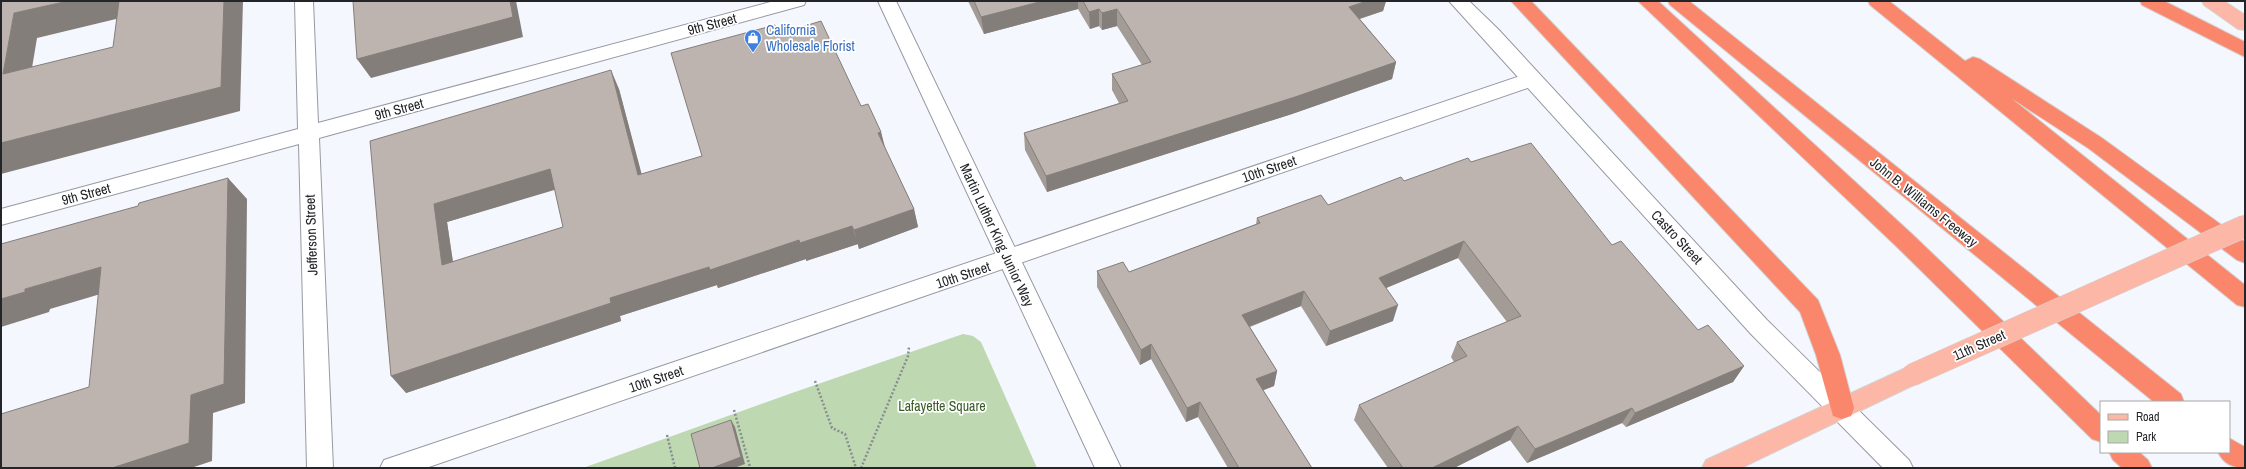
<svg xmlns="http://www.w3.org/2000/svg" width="2246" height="469" font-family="'Archivo Narrow',sans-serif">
<rect width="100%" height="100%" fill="#f4f7fe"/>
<!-- green -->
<path fill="#bed8b2" d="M963,334L973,336L981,342L1037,468H583L792,393Z"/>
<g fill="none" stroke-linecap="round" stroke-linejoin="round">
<defs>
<path id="street" d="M295,1H313L318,123L774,1H806L804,5L319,138L333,468H307L299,144L1,225V209L298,129Z
M1532,72L1539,74L1542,79L1539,84L426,468H380L384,460L393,457Z"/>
<path id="secondary" d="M878,1H896L1121,468H1095Z
M1449,1H1469L1498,29L1767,320L1909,460L1913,468H1883L1751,334Z"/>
<path id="primary" d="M2202,1H2224L2245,15V30L2238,29L2204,5Z
M1912,365L1920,368L1924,375L1920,382L1741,468H1702L1706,460Z"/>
<path id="highway" d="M1511,1H1531L1818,300L1840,355L1854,408L1851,416L1842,419L1833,416L1816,355L1800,312Z
M1638,1H1658L1912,234L2101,415V442L2092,439L1896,246Z
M1668,1H1689L2181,394L2184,402H2154L1670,5Z
M1868,1H1889L1965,61L1973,57L1980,59L2102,138L2245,242V263L2237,260L2088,148L2011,98L2245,285V307L2237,305L1870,5Z
M2140,1H2164L2245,42V57L2142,5Z
M2229,438L2245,447V468C2233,468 2223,463 2218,452H2229Z
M2109,452H2139L2148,460L2152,468H2122L2113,460Z"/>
</defs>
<!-- street casing -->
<use href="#street" stroke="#9699a1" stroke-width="2"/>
<!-- secondary casing -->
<use href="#secondary" stroke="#9699a1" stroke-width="2"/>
<!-- primary casing -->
<use href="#primary" stroke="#d3d3d4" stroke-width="2"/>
<!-- highway casing -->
<use href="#highway" stroke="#d3d3d4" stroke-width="2"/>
<!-- path -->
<path stroke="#8a8c91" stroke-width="2.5" stroke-dasharray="2 2" stroke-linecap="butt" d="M815,381L832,428L845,434L856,468
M734,410L750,467
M667,435L675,468
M861,468L908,356L909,347"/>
<!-- street -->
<use href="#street" fill="#fff" fill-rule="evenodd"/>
<!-- secondary -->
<use href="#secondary" fill="#fff" fill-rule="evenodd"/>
<!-- primary -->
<use href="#primary" fill="#fcb7a7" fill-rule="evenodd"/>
<!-- highway -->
<use href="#highway" fill="#fa876c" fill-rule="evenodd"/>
<defs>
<path id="primary-bridge" d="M1912,375L2245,226"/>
</defs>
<!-- primary-bridge casing -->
<use href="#primary-bridge" stroke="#d3d3d4" stroke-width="23" stroke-linecap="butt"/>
<!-- primary-bridge -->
<use href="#primary-bridge" stroke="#fcb7a7" stroke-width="22"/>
</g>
<!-- wall -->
<path fill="#a39b96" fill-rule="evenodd" d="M968,1H1386L1383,11L1360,19L1396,62L1392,79L1292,114L1047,192L1025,150L1024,133L1119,103L1112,90V74L1142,65L1117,26L1102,30L1099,26L1090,29L1078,9L984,34Z
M779,34L861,106L881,132L884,146L914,209L918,227L859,249L858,244L806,261V259L718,288L717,285L620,316L621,321L406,393L370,141L619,89L641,174L702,156ZM555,189L563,227L453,262L447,222Z
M1471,162L1612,245L1698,330L1744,366L1733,382L1626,427L1622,423L1527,463L1510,440L1454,468H1388L1354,420L1359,405L1454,362L1451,357L1457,342L1507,322L1458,258L1386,288L1393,321L1326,346L1301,306L1250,327L1277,371L1274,386L1263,390L1312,468H1228L1198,417L1186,422L1151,359L1140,365L1097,287V271L1129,272L1256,224L1257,218L1328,205L1404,181Z"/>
<!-- shaded-wall -->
<path fill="#847e7a" d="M68,1H130L141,13L37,38L27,98L3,74L14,13Z
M224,1H243L240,111L1,174V143Z
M510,1H516L523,37L371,78L357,59Z
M1043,1H1078V9L984,34L981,17Z
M1367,1H1386L1383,11L1346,23L1349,7Z
M1099,9V26L1090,29L1089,12Z
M1117,9V26L1102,30V13Z
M1396,62L1392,79L1292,114L1047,192L1046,176Z
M611,70L619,89L647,194L638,175Z
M881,132L886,151L878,133Z
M550,169L561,188L447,222L456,283L442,265L434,204Z
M228,178L247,199L245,403L213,413L212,461L191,468H112Z
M914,209L918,227L859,249L854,230Z
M852,226L858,244L806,261V259L718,288L717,285L620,316L621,321L406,393L391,376L610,298L709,267L799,240Z
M1464,241L1458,258L1374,293L1379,278Z
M101,267L124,287L50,309L49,312L1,327V299L25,289Z
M1304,291L1301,306L1240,330L1242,315Z
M1398,305L1393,321L1326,346L1330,331Z
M1151,344V359L1140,365L1141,350Z
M1744,366L1733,382L1626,427L1635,413Z
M1277,371L1274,386L1254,394L1256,379Z
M1200,402L1198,417L1186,422L1187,408Z
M1632,408L1622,423L1527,463L1535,449Z
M731,420L735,427L745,464L734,468H712Z
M1518,426L1510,440L1454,468H1432Z"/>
<!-- building -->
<path fill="#bdb4af" stroke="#847e7a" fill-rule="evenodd" d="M1,1H68L14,13L3,74L113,47L119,1H224L221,87L1,143Z
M353,1H510L513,17L357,59Z
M974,1H1043L981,17Z
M1083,1H1367L1349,7L1396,62L1295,97L1046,176L1024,133L1128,101L1112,74L1151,62L1117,9L1102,13L1099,9L1089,12Z
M821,21L861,106L868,104L881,132L878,133L914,209L854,230L852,226L800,243L799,240L710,270L709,267L610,298L611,303L391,376L370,141L611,70L638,175L702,156L671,53L775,25L779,34ZM550,169L563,227L442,265L434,204Z
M1531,143L1612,245L1621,241L1698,330L1708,325L1744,366L1635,413L1632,408L1535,449L1518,426L1432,468H1403L1359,405L1467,356L1457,342L1521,316L1464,241L1379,278L1398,305L1330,331L1304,291L1242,315L1277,371L1256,379L1312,468H1239L1200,402L1187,408L1151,344L1141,350L1097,271L1123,262L1129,272L1260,223L1257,218L1321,195L1328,205L1401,177L1404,181L1468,158L1471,162Z
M228,178L224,384L191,395L189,443L112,468H1V414L89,387L101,267L25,289V292L1,299V244L138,206L139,203Z
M731,420L741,457L712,468H700L691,434Z"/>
<!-- icons -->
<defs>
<symbol id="shop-pin" viewBox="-11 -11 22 30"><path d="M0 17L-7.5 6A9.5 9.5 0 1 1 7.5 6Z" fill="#3f7fe0" stroke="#fff"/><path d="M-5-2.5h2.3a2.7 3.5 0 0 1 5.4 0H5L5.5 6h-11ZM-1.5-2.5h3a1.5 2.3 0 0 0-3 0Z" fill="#fff"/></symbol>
</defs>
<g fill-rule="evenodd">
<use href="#shop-pin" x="743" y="28" width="20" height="27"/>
</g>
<g text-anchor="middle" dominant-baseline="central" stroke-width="3.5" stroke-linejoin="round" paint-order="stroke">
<!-- street labels -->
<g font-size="14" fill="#242529" stroke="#fff">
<text transform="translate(712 24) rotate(-15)">9th Street</text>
<text transform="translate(399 109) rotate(-15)">9th Street</text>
<text transform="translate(1269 169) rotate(-19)">10th Street</text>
<text transform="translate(86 194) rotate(-15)">9th Street</text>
<text transform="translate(1924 202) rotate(39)">John B. Williams Freeway</text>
<text transform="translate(311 235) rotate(-92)">Jefferson Street</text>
<text transform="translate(997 235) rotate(65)">Martin Luther King Junior Way</text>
<text transform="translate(1677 237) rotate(47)">Castro Street</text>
<text transform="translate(963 275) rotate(-19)">10th Street</text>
<text transform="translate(1979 345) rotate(-24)">11th Street</text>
<text transform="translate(656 379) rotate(-19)">10th Street</text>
</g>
<!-- shop labels -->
<g font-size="14" fill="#366cbe" stroke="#fff" text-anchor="start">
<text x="766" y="30">California<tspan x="766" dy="16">Wholesale Florist</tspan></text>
</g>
<!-- park labels -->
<g font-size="14" fill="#385b25" stroke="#fff">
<text x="942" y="406">Lafayette Square</text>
</g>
</g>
<!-- border -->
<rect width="2246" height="469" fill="none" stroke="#242529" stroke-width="4"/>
<!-- legend -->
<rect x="2100" y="401" width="130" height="52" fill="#ffffff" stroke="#a7a8a9"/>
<rect x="2108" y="414" width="20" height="6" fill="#fcb7a7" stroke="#a7a8a9"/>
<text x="2136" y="421" font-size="12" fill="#242529">Road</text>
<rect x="2108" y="431" width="20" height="12" fill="#bed8b2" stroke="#a7a8a9"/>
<text x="2136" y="441" font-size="12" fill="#242529">Park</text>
</svg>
